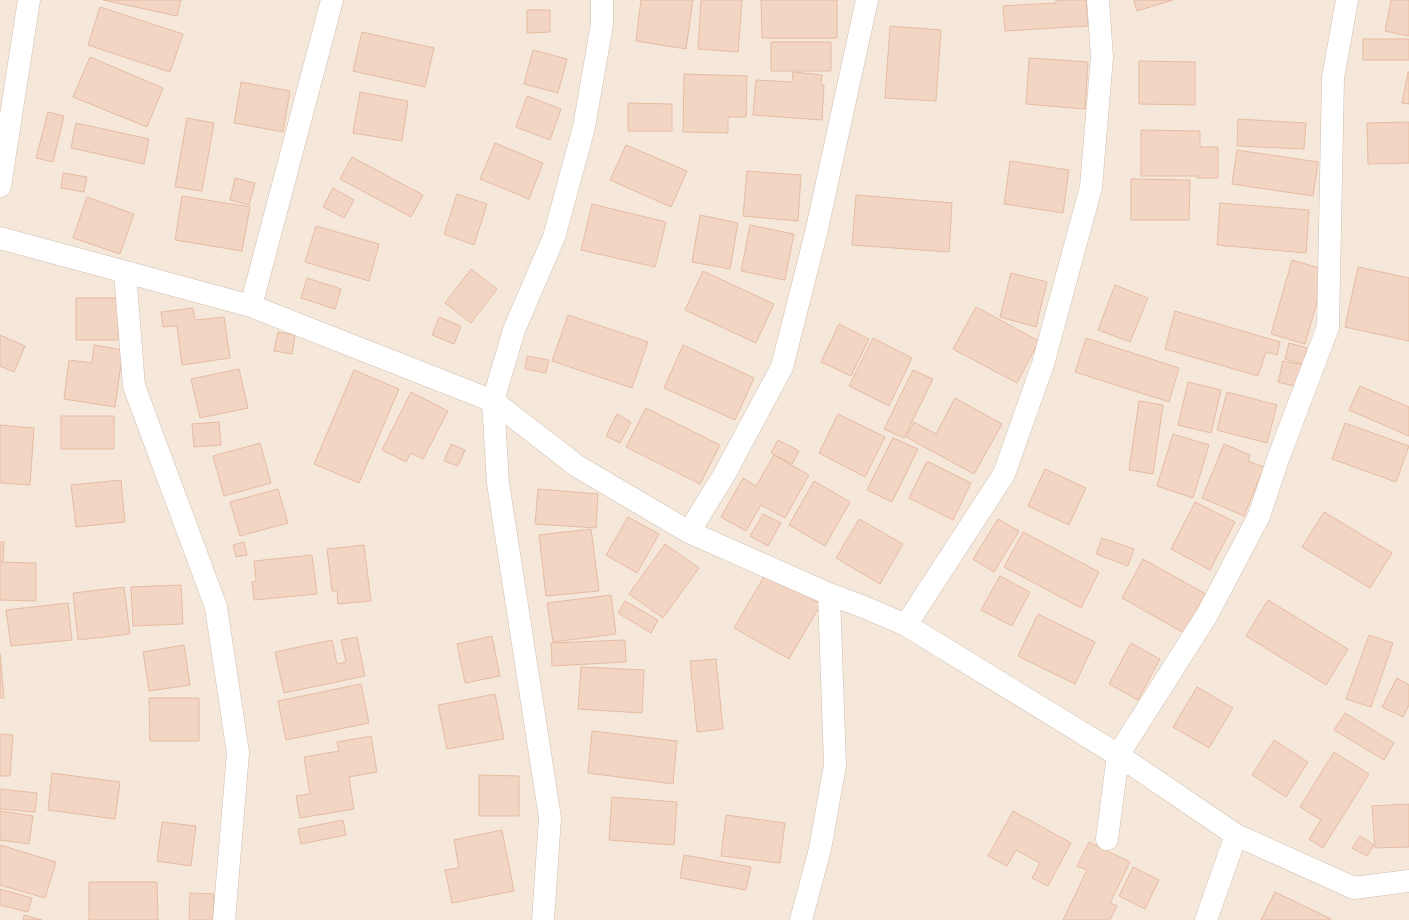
<svg xmlns="http://www.w3.org/2000/svg" width="1409" height="920" font-family="'Alegreya Sans',sans-serif">
<rect width="100%" height="100%" fill="#fdf6ec"/>
<!-- residential -->
<path fill="#f5e8da" d="M0,0H1409V920H0Z"/>
<!-- building -->
<path fill="#f3d5c3" stroke="#e6bba3" d="M103,0H181L177,16Z
M641,0H693L686,49L636,41Z
M701,0H742L738,52L698,49Z
M761,0H837V38H762Z
M1056,0H1086L1088,26L1005,31L1003,6L1056,3Z
M1134,0H1173L1137,11Z
M1391,0H1409V36L1385,31Z
M100,7L183,34L170,72L88,45Z
M527,10H550V32L527,33Z
M890,26L941,30L936,101L885,98Z
M362,32L434,48L425,87L353,71Z
M1363,39H1409V60H1363Z
M771,42H831V71H771Z
M533,50L567,59L558,93L524,84Z
M90,57L163,88L147,127L73,97Z
M1029,58L1088,62L1085,109L1026,104Z
M1139,61L1195,62V105L1139,104Z
M793,72L822,75L821,85H824L822,120L753,115L756,80L792,82Z
M1408,72H1409V104L1402,103Z
M684,74L747,76L746,117H728V133L683,132Z
M241,82L290,91L283,132L234,123Z
M360,92L408,101L402,141L353,133Z
M527,96L561,109L550,140L516,127Z
M628,103L672,104V131H628Z
M48,112L64,116L53,162L36,158Z
M187,118L214,123L202,191L175,187Z
M1238,119L1306,123L1304,149L1237,146Z
M1409,122V163L1368,164L1367,123Z
M76,123L149,139L144,164L71,148Z
M1141,130L1200,131V147H1218V178H1197V176H1141Z
M495,143L543,163L529,199L480,179Z
M626,145L687,171L671,207L610,180Z
M1237,150L1318,162L1313,196L1232,184Z
M352,157L423,195L411,217L340,179Z
M1010,161L1069,170L1063,213L1004,204Z
M747,171L801,175L798,221L743,216Z
M63,173L87,177L84,192L61,188Z
M235,178L255,183L249,205L230,200Z
M1131,179L1190,180L1189,220H1131Z
M333,188L354,200L344,218L323,207Z
M457,194L487,204L474,245L444,234Z
M856,195L952,203L949,252L852,245Z
M182,196L250,207L242,251L175,240Z
M87,197L134,214L120,254L73,238Z
M1220,203L1309,210L1306,253L1217,245Z
M592,204L666,222L655,267L581,250Z
M700,215L738,223L730,269L692,262Z
M750,225L794,234L785,280L741,271Z
M316,226L379,244L369,281L305,262Z
M1292,260L1326,270L1305,344L1271,334Z
M1358,267L1409,278V341L1345,327Z
M471,269L497,289L471,323L445,303Z
M703,271L774,304L756,343L685,310Z
M1011,273L1047,282L1036,327L1000,317Z
M307,278L341,289L335,309L301,298Z
M1115,285L1148,298L1130,342L1098,330Z
M76,298H118V340H76Z
M976,307L1039,341L1017,383L953,349Z
M193,308L195,320L224,317L230,358L182,365L177,326L163,327L161,312Z
M1175,311L1280,342L1277,355L1266,352L1258,376L1165,349Z
M568,315L648,342L632,388L552,361Z
M439,317L461,326L454,344L432,335Z
M839,324L869,339L851,376L821,362Z
M278,332L295,335L292,354L274,351Z
M0,335L25,346L14,372L0,366Z
M873,338L912,358L889,406L849,386Z
M1086,338L1179,368L1169,402L1075,372Z
M1289,343L1307,348L1303,364L1285,359Z
M94,345L123,350L115,407L64,399L69,360L92,363Z
M683,345L754,378L735,420L664,388Z
M527,356L549,360L546,373L525,369Z
M1283,361L1303,365L1298,387L1278,382Z
M239,369L248,408L200,418L191,379Z
M354,370L399,389L359,483L314,464Z
M913,370L933,379L904,438L884,429Z
M1188,382L1221,390L1211,433L1178,425Z
M1360,386L1409,407V436L1349,410Z
M411,392L448,411L423,459L411,453L406,462L382,450Z
M1227,392L1277,405L1267,443L1217,430Z
M955,398L1002,424L974,474L906,437L914,422L936,434Z
M1139,401L1163,405L1153,474L1129,470Z
M646,408L720,445L700,484L626,447Z
M617,414L631,422L620,443L606,436Z
M838,414L885,437L865,477L819,453Z
M61,416H114V449H61Z
M219,422L221,445L194,447L192,424Z
M1345,423L1409,446L1396,482L1332,459Z
M0,425L34,428L30,485L0,483Z
M1173,434L1209,445L1193,498L1157,486Z
M893,438L918,449L892,502L867,490Z
M778,440L799,451L792,464L771,453Z
M260,443L271,483L224,496L213,456Z
M451,444L465,450L458,466L444,461Z
M1224,444L1250,455L1248,461L1264,467L1244,516L1202,498Z
M774,455L809,475L785,518L761,505L746,531L721,517L743,478L756,486Z
M927,461L971,483L953,520L909,498Z
M1045,469L1086,488L1069,525L1028,506Z
M121,480L125,522L76,527L71,485Z
M814,481L850,502L825,546L789,525Z
M278,489L288,523L240,536L230,502Z
M538,489L598,494L596,528L535,524Z
M1195,502L1235,522L1210,570L1171,549Z
M1324,512L1392,553L1370,588L1302,547Z
M763,514L781,523L768,546L750,536Z
M628,517L659,534L637,573L606,555Z
M859,519L903,544L880,584L836,558Z
M998,519L1019,531L994,572L973,559Z
M591,529L599,591L546,596L539,535Z
M1023,532L1099,572L1081,608L1004,567Z
M1102,538L1134,549L1128,566L1096,554Z
M0,542H4L3,561H0Z
M244,542L247,555L236,557L233,545Z
M665,544L699,568L663,618L629,594Z
M364,545L371,601L338,604L337,591H332L327,549Z
M312,555L317,594L254,600L252,582L256,581L254,561Z
M1143,559L1206,594L1184,633L1122,598Z
M0,562L36,563V601L0,600Z
M766,573L821,604L789,659L734,628Z
M1000,576L1030,592L1012,626L981,610Z
M181,585L183,624L133,626L131,587Z
M124,587L130,634L78,640L73,593Z
M611,595L616,634L553,642L547,603Z
M1268,600L1348,649L1326,685L1246,636Z
M625,601L658,620L651,633L618,613Z
M68,603L72,640L11,646L6,610Z
M1038,614L1095,642L1075,684L1018,656Z
M1369,635L1393,643L1371,707L1346,699Z
M492,636L500,676L465,683L457,644Z
M357,637L365,676L284,693L275,652L332,640L337,664L346,662L341,640Z
M625,640L626,662L552,666L551,643Z
M1131,643L1160,659L1138,700L1109,684Z
M184,645L190,685L149,691L143,652Z
M0,653L4,698H0Z
M716,659L723,729L697,732L690,661Z
M581,667L644,670L642,713L578,709Z
M1397,678L1409,685V705L1403,717L1382,707Z
M361,684L369,723L286,740L278,701Z
M1197,687L1233,708L1209,748L1173,727Z
M495,694L504,739L447,749L438,705Z
M149,698H199V741H150Z
M1345,713L1394,743L1384,760L1334,730Z
M592,731L677,741L673,784L588,773Z
M0,734L13,735L10,776H0Z
M371,736L377,772L349,777L354,809L300,818L296,796L310,794L304,757L339,751L337,742Z
M1274,740L1308,762L1286,797L1252,775Z
M1334,752L1369,774L1323,848L1309,839L1321,820L1300,807Z
M52,773L120,782L115,819L48,810Z
M479,775L519,776V816H479Z
M0,789L37,793L35,812L0,809Z
M612,797L677,802L674,845L609,840Z
M1409,804V847L1375,848L1372,806Z
M0,811L33,816L29,844L0,840Z
M1013,811L1071,843L1048,886L1032,878L1040,863L1016,850L1007,866L988,856Z
M726,815L785,823L780,863L721,856Z
M343,820L346,835L301,844L298,829Z
M162,822L196,826L191,866L157,861Z
M502,830L514,891L452,903L445,870L459,868L454,840Z
M1360,836L1374,845L1367,856L1352,848Z
M1089,842L1130,862L1110,903L1117,906L1110,920H1063L1087,870L1077,866Z
M0,845L56,862L45,898L0,885Z
M684,855L751,867L746,890L680,878Z
M1133,867L1159,880L1145,909L1119,896Z
M89,882H157L158,920H89Z
M0,889L32,898L28,912L0,905Z
M1275,892L1331,919V920H1261Z
M190,893L214,894L213,920H189Z
M24,915L42,920H23Z"/>
<g fill="none" stroke-linecap="round" stroke-linejoin="round">
<defs>
<path id="minor" d="M0,186L29,0
M0,238L251,306L493,401L577,466L689,532L829,594L864,607L906,625L1118,755L1236,835L1354,888L1409,881
M125,272L134,386L216,607L238,753L224,920
M251,306L332,0
M689,532L724,475L782,367L816,233L867,0
M906,625L1004,474L1043,364L1091,187L1102,57L1098,0
M1107,839L1118,755L1207,615L1259,516L1278,459L1328,327L1333,78L1347,0
M543,920L550,818L498,483L493,401L514,330L554,237L584,127L602,24V0
M801,920L820,849L835,765L829,594
M1206,920L1236,835"/>
</defs>
<!-- minor casing -->
<use href="#minor" stroke="#d1beb0" stroke-width="23"/>
<!-- minor -->
<use href="#minor" stroke="#fff" stroke-width="22"/>
</g>
</svg>
